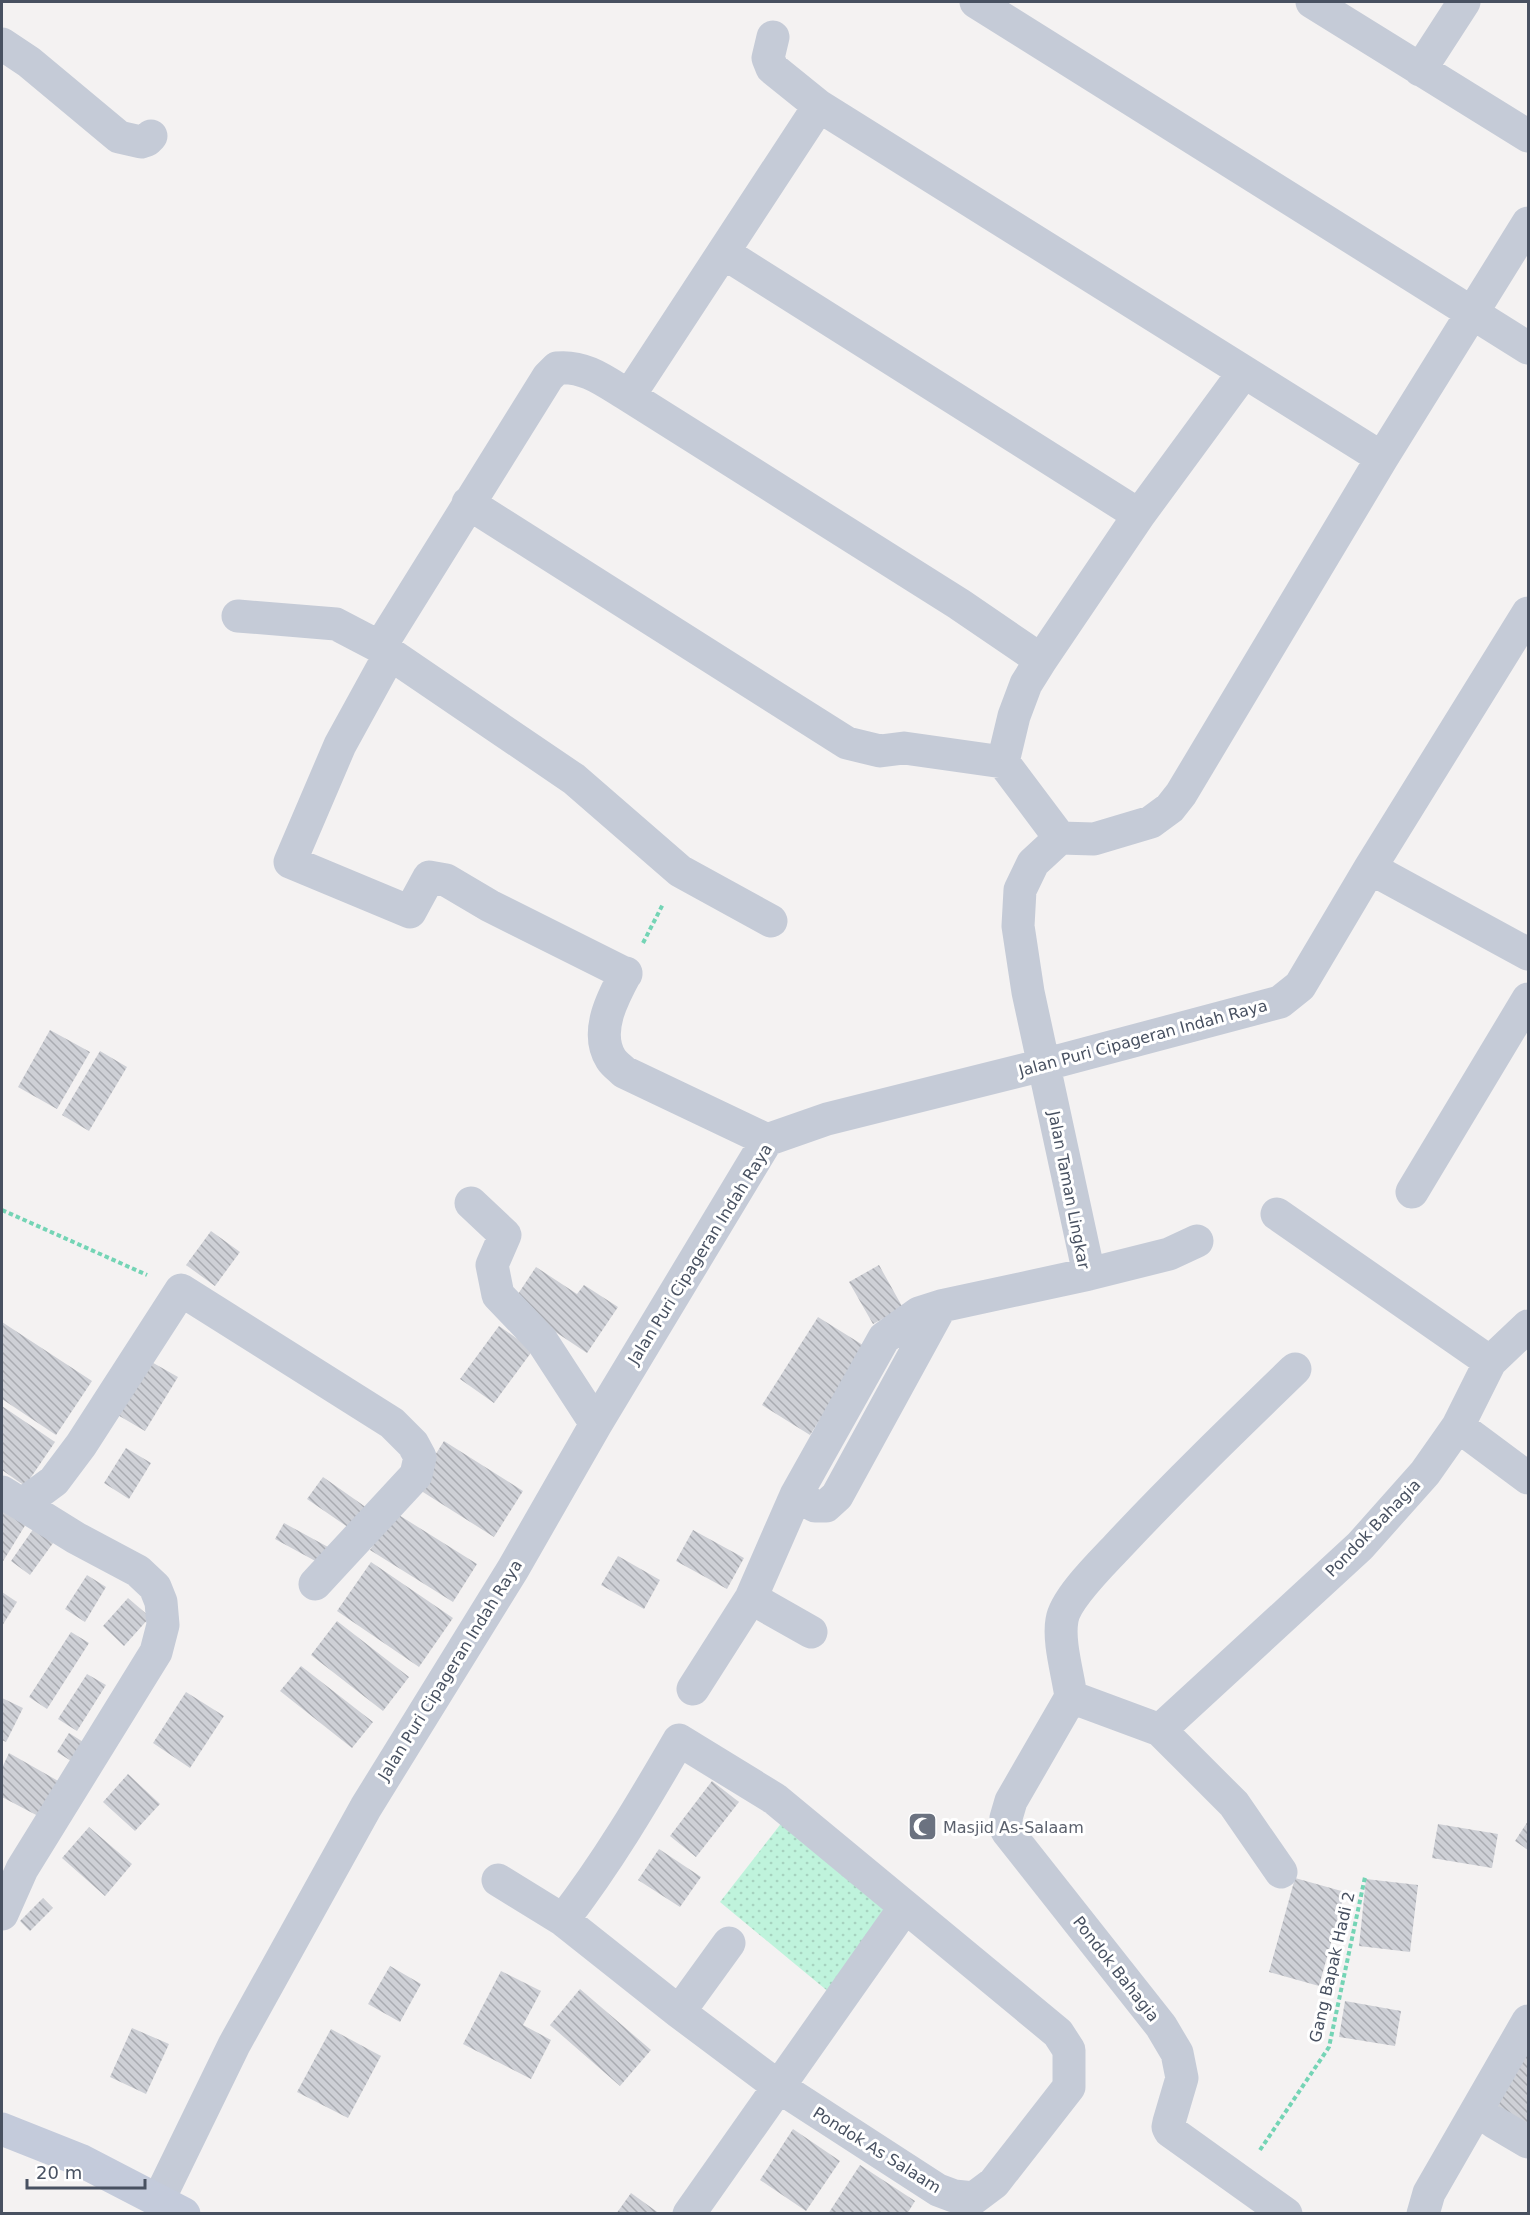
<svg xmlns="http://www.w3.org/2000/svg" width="1530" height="2215" font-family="'DejaVu Sans',sans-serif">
<defs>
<pattern id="park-dots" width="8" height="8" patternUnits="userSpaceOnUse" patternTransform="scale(1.5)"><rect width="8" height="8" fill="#bff3dc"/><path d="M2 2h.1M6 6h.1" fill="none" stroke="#a6d2bf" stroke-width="1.8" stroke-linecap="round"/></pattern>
<pattern id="building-back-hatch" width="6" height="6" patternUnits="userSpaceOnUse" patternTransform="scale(1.5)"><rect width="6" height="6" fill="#ced0d6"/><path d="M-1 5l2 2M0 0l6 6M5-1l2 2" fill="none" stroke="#a9abb1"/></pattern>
</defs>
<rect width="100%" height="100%" fill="#f4f2f2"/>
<!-- park -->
<path fill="url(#park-dots)" d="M783,1821L888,1905L830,1993L720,1902Z"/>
<!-- building -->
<path fill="url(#building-back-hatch)" d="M50,1030L90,1052L57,1109L18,1087Z
M100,1051L127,1067L89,1131L62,1115Z
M211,1231L240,1252L215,1286L186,1265Z
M879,1265L903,1308L873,1324L849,1282Z
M536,1267L577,1294L584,1285L618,1307L587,1353L512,1303Z
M818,1317L866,1347L810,1435L762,1405Z
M2,1322L92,1381L56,1435L2,1399Z
M499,1326L533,1350L494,1403L460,1379Z
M148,1360L178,1377L145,1431L116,1414Z
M2,1406L55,1442L25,1486L2,1470Z
M444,1441L523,1491L494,1537L415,1487Z
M126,1448L151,1463L129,1499L104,1483Z
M323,1477L367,1508L352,1530L307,1499Z
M2,1509L26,1524L2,1563Z
M394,1512L477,1564L453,1602L370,1550Z
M284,1523L328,1547L319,1563L275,1539Z
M36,1525L56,1539L30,1575L11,1561Z
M693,1530L744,1558L727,1589L676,1561Z
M618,1556L660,1580L644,1609L601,1585Z
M371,1562L453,1618L419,1667L337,1611Z
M87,1575L106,1587L85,1622L65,1609Z
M2,1592L17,1602L2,1626Z
M128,1598L150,1617L124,1646L103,1626Z
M337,1621L409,1677L383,1711L311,1655Z
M71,1632L89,1643L47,1709L29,1697Z
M301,1666L373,1722L352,1748L280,1691Z
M87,1674L106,1685L77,1731L58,1719Z
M186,1692L224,1716L190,1768L153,1743Z
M2,1698L23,1708L6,1742L2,1740Z
M69,1733L91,1747L79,1766L57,1752Z
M9,1753L60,1782L40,1817L2,1797V1768Z
M128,1774L160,1804L135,1831L103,1802Z
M712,1781L739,1802L696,1857L670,1836Z
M1528,1821V1850L1515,1841Z
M1438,1824L1498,1834L1492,1868L1432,1858Z
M89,1827L132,1864L105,1896L62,1858Z
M659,1849L701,1877L680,1907L638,1880Z
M1295,1878L1345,1892L1319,1986L1269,1972Z
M1366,1879L1418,1885L1410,1952L1359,1946Z
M43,1898L53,1908L30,1931L20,1921Z
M390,1966L421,1984L400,2022L368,2004Z
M501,1971L541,1991L523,2025L551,2040L531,2079L463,2044Z
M580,1989L651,2050L620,2086L550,2025Z
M1345,2001L1401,2011L1395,2046L1339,2037Z
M132,2028L169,2044L146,2094L110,2077Z
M331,2029L381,2056L348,2118L297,2092Z
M1528,2042V2127L1490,2103Z
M793,2129L840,2161L806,2211L760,2180Z
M860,2165L915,2201L907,2214H828Z
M631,2193L660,2214H616Z"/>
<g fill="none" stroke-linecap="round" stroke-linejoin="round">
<!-- path -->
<path stroke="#74d4b5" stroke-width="4" stroke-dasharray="4.5 3" stroke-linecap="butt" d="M643,943L663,904
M2,1210L147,1275
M1260,2150L1329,2047L1365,1877"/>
<!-- street -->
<path stroke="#c5cbd7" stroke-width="33" d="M976,2L1528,348
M1312,2L1528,136
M773,37L768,58L772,68L819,106L1382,458
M2,44L29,62L119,137L141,142L147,140L151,136
M1420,70L1464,2
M724,253L1139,515
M1244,372L1139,515L1041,660L1026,684L1014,716L1003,762L1060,838L1094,839L1151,822L1170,808L1181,794L1382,458L1528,223
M629,396L819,106
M468,503L847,743L880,751L904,748L1003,762
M238,616L336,624L380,647
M390,654L340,745L290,862L410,912L429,877L446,880L490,906L626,974
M1060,838L1033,863L1020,890L1018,926L1028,992L1089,1274
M1370,868L1528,954
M771,921L680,871L574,779L380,647L548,377L557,368C585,365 606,382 629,396L959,604L1041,660
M626,973C613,997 594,1032 611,1059C614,1064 620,1068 624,1072L767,1140
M1412,1192L1528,999
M471,1203L505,1235L492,1265L498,1295L542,1341L596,1424
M1277,1214L1490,1362
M1458,1426L1528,1478
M2,1492L76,1538L138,1571L155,1587L161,1602L163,1625L156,1652L22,1869L2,1914
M796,1495L815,1506H826L837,1496L941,1306
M23,1504L54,1481L81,1445L181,1290L392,1423L413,1444L420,1457L416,1475L315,1584
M751,1598L811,1632
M693,1689L751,1598L796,1495L884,1338L919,1313L941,1306L1089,1274L1169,1254L1197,1241
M1071,1697L1160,1730L1234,1804L1281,1872
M1160,1730L1360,1546L1425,1473L1458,1426L1490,1362L1528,1326
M498,1880L563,1920L679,2012L779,2087L938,2190L954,2196L974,2198L994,2183L1069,2087V2050L1058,2033L775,1799L679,1740C643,1802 607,1863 563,1920
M679,2012L729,1943
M1494,2122L1528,2142
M159,2199L234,2045L366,1807L513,1569L596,1424L767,1140L827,1119L1043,1065L1280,1002L1300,986L1370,868L1528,613
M689,2214L905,1907
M1286,2214L1170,2131L1168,2127L1169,2122L1182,2078L1177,2053L1161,2026L1007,1831L1006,1818L1011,1801L1071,1697C1068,1674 1058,1642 1062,1620C1065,1599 1102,1563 1117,1547C1174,1486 1234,1428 1295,1369
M1423,2214L1429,2193L1528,2021"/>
<!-- secondary -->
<path stroke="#c4cbdb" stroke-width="33" d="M2,2129L80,2160L184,2214"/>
</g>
<!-- icons -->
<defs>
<symbol id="mosque-square" viewBox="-11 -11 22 22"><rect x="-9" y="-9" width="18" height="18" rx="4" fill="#6b7280" stroke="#fff"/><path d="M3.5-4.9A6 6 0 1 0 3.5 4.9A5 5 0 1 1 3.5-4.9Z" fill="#fff"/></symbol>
</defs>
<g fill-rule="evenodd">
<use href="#mosque-square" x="906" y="1810" width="33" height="33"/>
</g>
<g text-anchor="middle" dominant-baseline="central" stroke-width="6" stroke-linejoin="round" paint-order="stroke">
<!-- street labels -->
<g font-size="16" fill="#485161" stroke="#fff">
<text transform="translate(1143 1038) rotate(-15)">Jalan Puri Cipageran Indah Raya</text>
<text transform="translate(1069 1190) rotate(79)">Jalan Taman Lingkar</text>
<text transform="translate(700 1254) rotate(-58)">Jalan Puri Cipageran Indah Raya</text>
<text transform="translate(1373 1528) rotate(-46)">Pondok Bahagia</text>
<text transform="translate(450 1670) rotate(-58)">Jalan Puri Cipageran Indah Raya</text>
<text transform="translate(1332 1967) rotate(-77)">Gang Bapak Hadi 2</text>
<text transform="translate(1116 1969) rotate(52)">Pondok Bahagia</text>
<text transform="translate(877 2150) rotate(32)">Pondok As Salaam</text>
</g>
<!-- worship labels -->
<g font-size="16" fill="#5b616d" stroke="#fff" text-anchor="start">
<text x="943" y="1827">Masjid As-Salaam</text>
</g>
</g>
<!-- border -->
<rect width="1530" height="2215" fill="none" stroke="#485161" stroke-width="6"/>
<!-- scale -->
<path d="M27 2179v9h118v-9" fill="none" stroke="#485161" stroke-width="3"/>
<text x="36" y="2179" font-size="18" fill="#485161" stroke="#ffffff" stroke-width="4.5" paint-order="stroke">20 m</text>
</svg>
